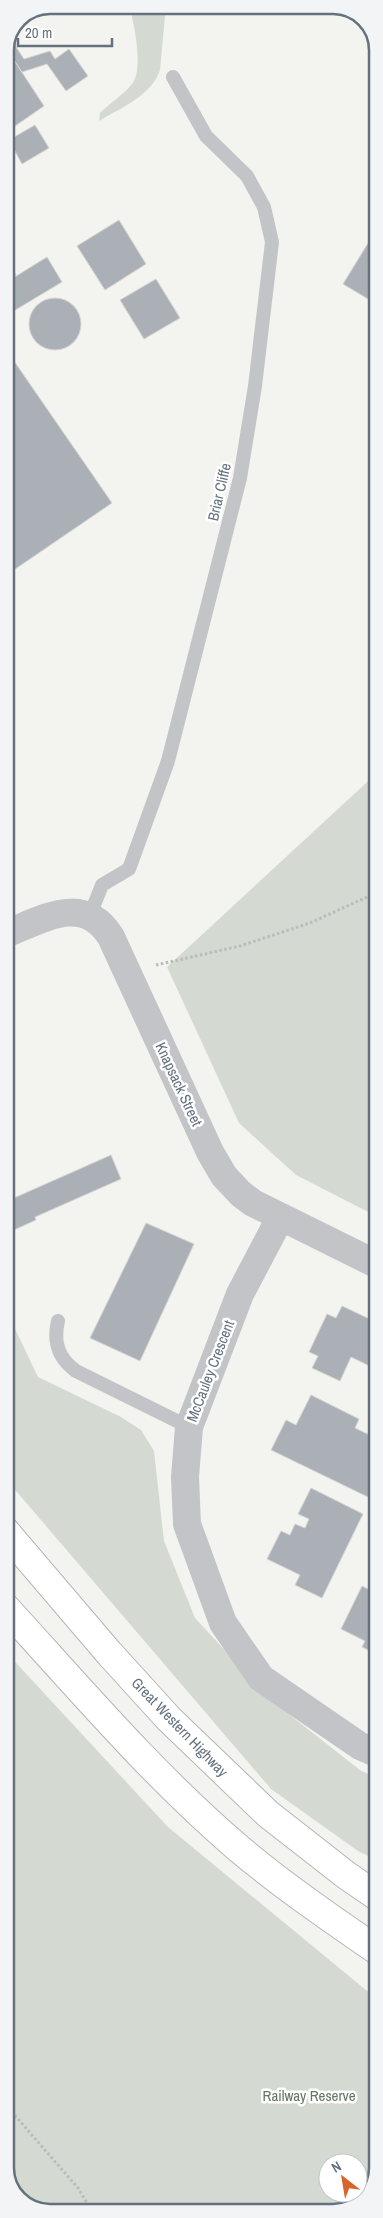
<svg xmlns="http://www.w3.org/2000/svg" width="383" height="2218" font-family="'Archivo Narrow',sans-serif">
<rect width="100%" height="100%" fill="#f3f4f0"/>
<!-- green -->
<path fill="#d4dad1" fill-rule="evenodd" d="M129,5H166L160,70C152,95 121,108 99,121L100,113C110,103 123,95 132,84C144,69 134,23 129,5Z
M378,772V1217L296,1175L239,1123L167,967Z
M5,1308L38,1377L121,1417L141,1430L154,1451L164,1541L195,1618L272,1701L360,1770L378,1779V1861L358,1851L271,1789L5,1478Z
M5,1651L168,1827L378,2000V2169L367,2198L339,2213H44L18,2200L5,2174ZM328,2163H358V2193H328Z"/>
<!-- building -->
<path fill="#aab0b5" stroke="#d4d5d3" d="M10,38L24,59L50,51L55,59L69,49L88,76L66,91L47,64L22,72L6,48Z
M6,48L44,106L5,133V49Z
M35,125L49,148L22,164L9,140Z
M119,220L146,264L105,290L77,246Z
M378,227V305L343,284Z
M5,256L16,275L5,282Z
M47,257L62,282L12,312L5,300V283Z
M156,279L180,318L144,339L120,300Z
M29 324a26 26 0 1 1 52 0a26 26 0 1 1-52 0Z
M5,348L112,503L5,576Z
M111,1155L121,1179L35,1217L36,1220L5,1234V1202Z
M146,1223L194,1244L140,1361L90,1338Z
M342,1306L378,1323V1370L351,1357L340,1381L312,1368L318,1356L309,1352L327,1314L336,1318Z
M311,1395L359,1419L355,1428L378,1439V1476L368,1497L271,1450L286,1420L296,1425Z
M311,1488L363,1514L322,1598L295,1585L300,1575L267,1559L281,1531L290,1535L295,1524L305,1528L309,1519L298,1514Z
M378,1559V1578L370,1574Z
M362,1586L378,1594V1655L362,1647L365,1641L341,1629Z"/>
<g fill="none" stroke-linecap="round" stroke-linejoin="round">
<defs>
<path id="highway" d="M5,1531L109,1653L169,1719L268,1814L346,1875L378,1897
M5,1607C80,1689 153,1775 237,1847C282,1885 330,1918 378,1951"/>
</defs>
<!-- highway casing -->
<use href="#highway" stroke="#b2b5b8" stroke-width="30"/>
<!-- path -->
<path stroke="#b9bbbd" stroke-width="3" stroke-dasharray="2.5 2.5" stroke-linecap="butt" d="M156,965L240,946L310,923L378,892
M5,2104L78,2188L93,2213"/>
<!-- lane -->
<path stroke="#c2c4c8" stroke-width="14" d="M90,915L102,885L129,869L168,761L240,478L255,386L272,242L264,207L247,176L206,136L173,77
M58,1321C53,1342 58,1358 76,1371L189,1427"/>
<!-- street -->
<path stroke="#c2c4c8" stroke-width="28" d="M5,934C44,919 83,893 111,937L210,1152L224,1176L241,1194L253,1203L378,1265
M280,1218L240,1294L189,1427L185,1477L187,1524L223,1623L261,1678L360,1746L378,1754"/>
<!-- highway -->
<use href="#highway" stroke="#fff" stroke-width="28"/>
</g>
<g text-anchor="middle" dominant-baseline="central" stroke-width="5" stroke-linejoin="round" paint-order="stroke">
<!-- street labels -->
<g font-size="15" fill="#64717f" stroke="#fff">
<text transform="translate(219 492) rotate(-77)">Briar Cliffe</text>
<text transform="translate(179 1084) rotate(65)">Knapsack Street</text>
<text transform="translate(210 1371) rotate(-69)">McCauley Crescent</text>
<text transform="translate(180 1727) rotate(46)">Great Western Highway</text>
</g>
<!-- park labels -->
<g font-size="15" fill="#657762" stroke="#fff">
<text x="309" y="2095">Railway Reserve</text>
</g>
</g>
<!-- crop -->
<path d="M0 0H383V2218H0ZM50 14H333A36 36 0 0 1 369 50V2168A36 36 0 0 1 333 2204H50A36 36 0 0 1 14 2168V50A36 36 0 0 1 50 14Z" fill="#f3f4f5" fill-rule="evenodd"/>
<path fill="none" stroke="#64717f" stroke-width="2.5" d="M50 14H333A36 36 0 0 1 369 50V2168A36 36 0 0 1 333 2204H50A36 36 0 0 1 14 2168V50A36 36 0 0 1 50 14Z"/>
<!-- north arrow -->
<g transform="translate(343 2178) rotate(329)"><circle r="24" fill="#ffffff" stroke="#c1c6cc"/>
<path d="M0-4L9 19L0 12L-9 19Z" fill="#d9642a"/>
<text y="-8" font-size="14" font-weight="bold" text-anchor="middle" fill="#64717f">N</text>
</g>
<!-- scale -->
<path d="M18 38v8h94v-8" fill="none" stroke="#64717f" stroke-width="2.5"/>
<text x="25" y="38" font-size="15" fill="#64717f" stroke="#ffffff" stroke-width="4" paint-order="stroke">20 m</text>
</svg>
